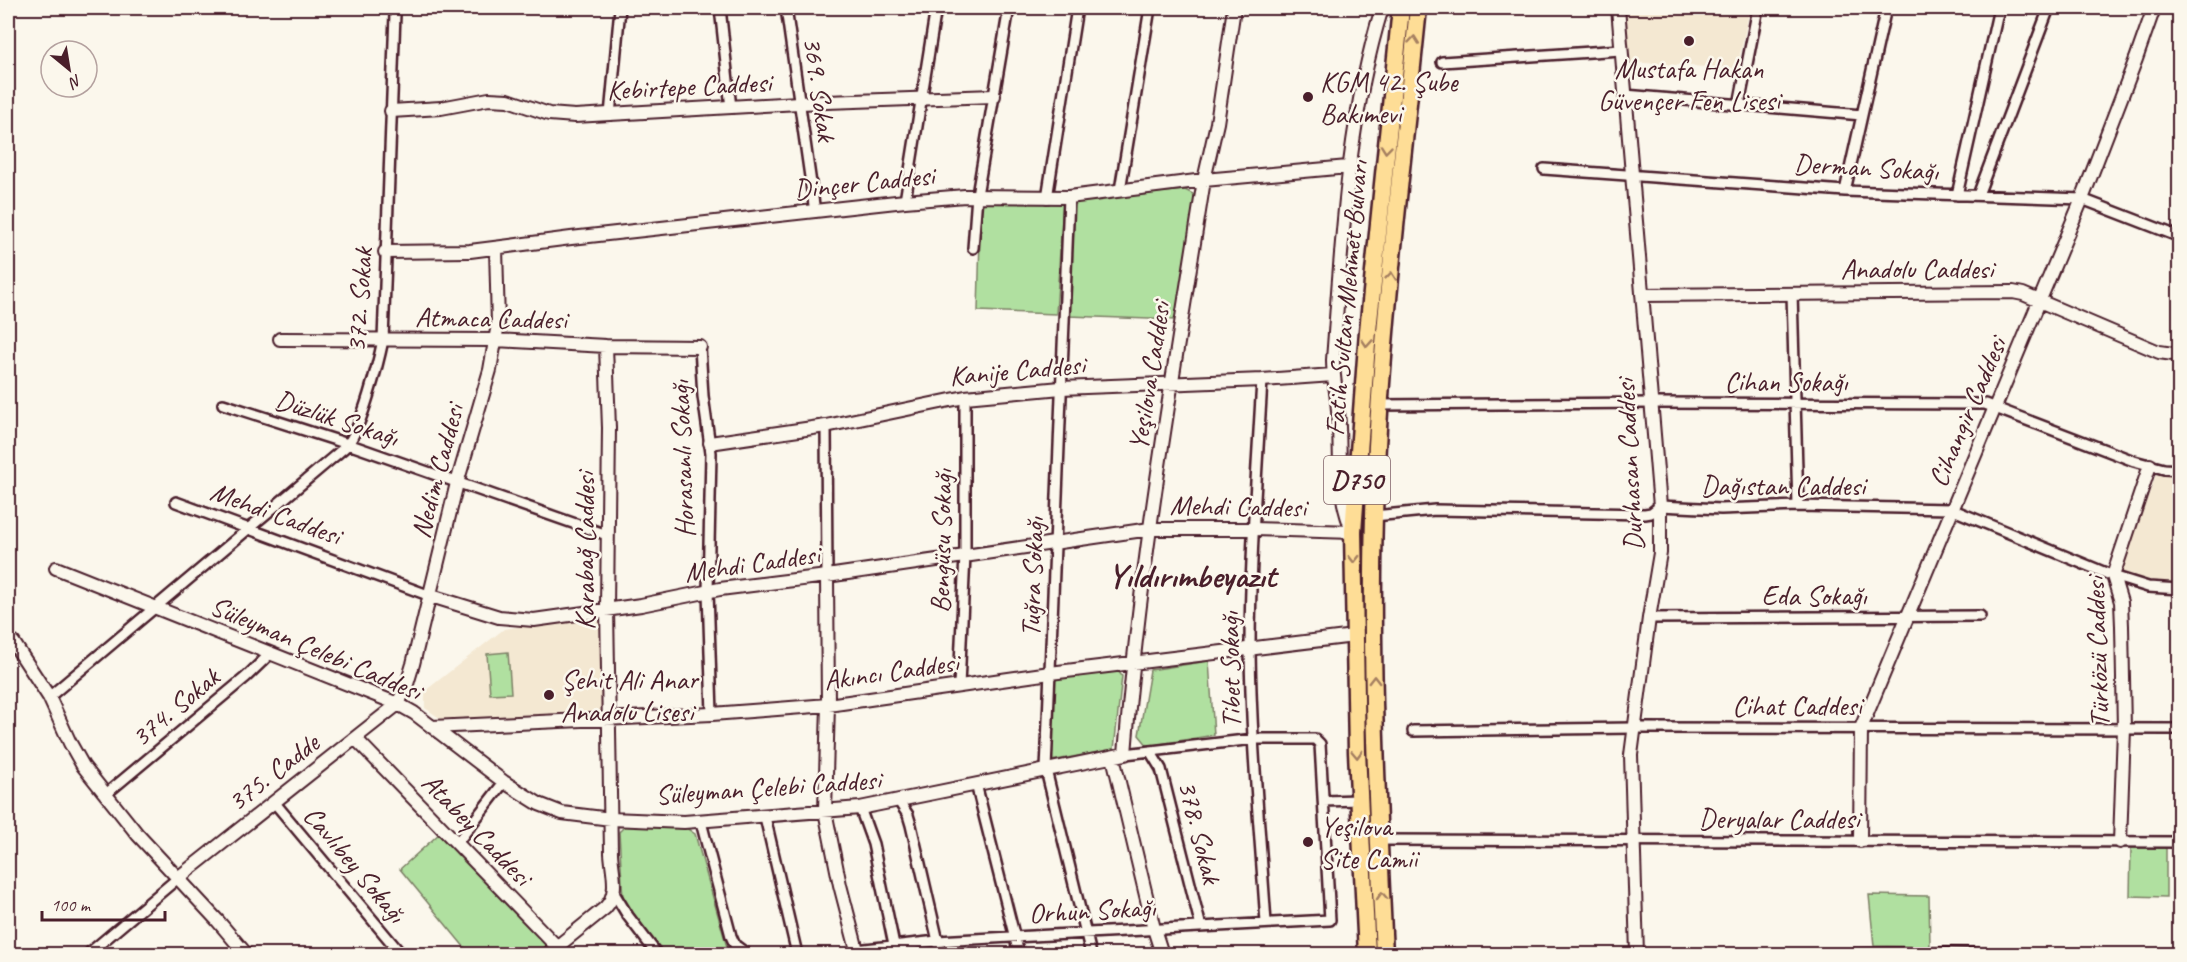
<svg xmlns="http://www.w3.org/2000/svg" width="2187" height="962" font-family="Caveat,sans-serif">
<rect width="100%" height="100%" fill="#fbf7ec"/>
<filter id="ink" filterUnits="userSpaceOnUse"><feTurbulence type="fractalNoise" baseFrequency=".0167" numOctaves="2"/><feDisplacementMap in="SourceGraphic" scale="12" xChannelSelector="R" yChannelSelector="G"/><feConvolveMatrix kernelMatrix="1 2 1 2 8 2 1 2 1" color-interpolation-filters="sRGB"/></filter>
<g filter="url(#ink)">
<!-- built -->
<path fill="#f4e8d2" d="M1624,8H1750L1737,69L1628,62Z
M2156,475H2179V584L2170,585L2120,573Z
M604,615V713L444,721L425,708V691L504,629Z"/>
<!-- green -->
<path fill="#b0e0a0" stroke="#7d8066" stroke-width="1.5" d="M1185,190L1193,194L1195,198L1176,320L1069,316L1074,201Z
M981,201L1063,203L1056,314L978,311Z
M508,652L511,693L490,694L487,654Z
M1209,661L1214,735L1148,746L1139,735L1150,670Z
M1118,671L1122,676L1114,749L1051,761L1055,678Z
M626,825L686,828L695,834L729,954H663L623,899L619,832Z
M440,833L548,946L537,954H470L400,869Z
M2131,847L2166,848V897L2130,896Z
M1869,895L1929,896L1930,947L1874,946Z"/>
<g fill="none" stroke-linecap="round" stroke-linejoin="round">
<defs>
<path id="street" d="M720,8L731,108
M786,8L815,212
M1442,62L1621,50
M1625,95L1862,115
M1739,105L1758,8
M610,115L620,8
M1544,169L1845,191L2082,199L2180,237
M1120,190L1150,8
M1845,191L1886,8
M1957,195L1999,8
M1978,195L2049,8
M1069,197L1046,770L1091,954
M1047,198L1077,8
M905,201L936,8
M973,248L977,195L1009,8
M1792,293L1798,506
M700,347L703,396L711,453L708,591L712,714
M1262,380C1257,470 1250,560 1250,650C1251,741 1260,832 1266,923
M223,404L348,444L607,535
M1380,405L1651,403L1985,404L2134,461L2164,469L2180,470
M826,426L827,576
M176,502L428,595
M1374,516L1435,510L1645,514L1651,513L1660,506L1721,509L1798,506L1951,509L2113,576L2148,587L2180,589
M1649,618L1980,616
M959,686L965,555V397
M49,697L337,454C340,451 345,448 348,444C362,426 378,364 383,340L395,14
M1413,731L1634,728L2180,729
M1150,751L1161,769L1201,927
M976,784L1019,954
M106,794L246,677L271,653
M898,800L908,815L911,825L941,954
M1323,801L1360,800
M274,802L401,954
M860,808L873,844L894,945
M765,817L797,954
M701,822L731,936L735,945L747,954
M1379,840L2180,842
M457,843L504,782
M614,893L628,916L657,954
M856,950L937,941L1330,920L1320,744L1315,739H1254L1125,754
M88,954L178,878
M1854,954L1951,953L2001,954"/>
<path id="secondary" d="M1618,8L1660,506V553L1649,618L1631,755L1637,954
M391,111L441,108L489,99L508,100L549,114L575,116L799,103L994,96
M385,252L470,251L571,238L905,201L965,196L1069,197L1204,180L1348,167
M1642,295L2013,292L2023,294L2159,352L2180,355
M280,339L496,340L606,346L700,347
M710,443L826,426L965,397L1061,388L1262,380L1333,375
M56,568L398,704L414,713L504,782L539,804L562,813L611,819L684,822L860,808L1125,754C1140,561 1174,371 1204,180L1217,123L1234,8
M827,576L828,705L825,811L840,885L858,954
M428,595L499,617L534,620L641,605L720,589L827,576L1150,529H1254L1353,532C1335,491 1342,455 1338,411C1337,394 1333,377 1333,360C1342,241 1347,122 1382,8
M13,642L49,697L70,743L83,766L138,835L217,920L246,954
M432,727L712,714L828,705L1050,673L1354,636
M355,738L564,954
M1113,757L1154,929L1162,954
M1860,841L1861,728L2082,199L2136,59L2154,8
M2120,842L2124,729L2122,626L2121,602L2113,576L2150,465
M178,878L398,704L407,684L413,664L457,483L490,370L498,324L496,248
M548,954L605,908C620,893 612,872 611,853L607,609L609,428L606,346"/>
<path id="highway" d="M1367,954L1357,752L1353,532L1368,331L1401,8
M1384,954C1377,808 1370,662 1374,516C1379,346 1401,177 1418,8"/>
</defs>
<!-- street casing -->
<use href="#street" stroke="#4a1f2b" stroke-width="14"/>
<!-- secondary casing -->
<use href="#secondary" stroke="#4a1f2b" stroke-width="16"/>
<!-- highway casing -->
<use href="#highway" stroke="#4a1f2b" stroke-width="21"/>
<!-- street -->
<use href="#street" stroke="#fbf7ec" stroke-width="9"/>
<!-- secondary -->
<use href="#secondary" stroke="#fbf7ec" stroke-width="12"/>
<!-- highway -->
<use href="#highway" stroke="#fedd96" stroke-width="16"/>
</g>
<!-- one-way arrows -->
<defs><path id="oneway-chevron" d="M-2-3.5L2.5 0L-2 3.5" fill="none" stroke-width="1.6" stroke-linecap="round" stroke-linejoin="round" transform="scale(1.5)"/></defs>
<g stroke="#a47e60">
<use href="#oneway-chevron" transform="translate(1414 40) rotate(-84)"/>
<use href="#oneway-chevron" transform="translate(1386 149) rotate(96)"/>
<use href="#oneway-chevron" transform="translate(1391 276) rotate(-84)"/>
<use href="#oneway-chevron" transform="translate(1367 343) rotate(94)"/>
<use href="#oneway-chevron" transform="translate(1354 559) rotate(90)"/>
<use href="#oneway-chevron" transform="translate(1374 680) rotate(-90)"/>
<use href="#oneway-chevron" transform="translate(1357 754) rotate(88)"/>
<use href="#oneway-chevron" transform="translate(1382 896) rotate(-93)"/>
</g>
</g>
<!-- markers -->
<g fill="#4a1f2b" stroke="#fbf7ec" stroke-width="2">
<circle cx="1689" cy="41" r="6"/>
<circle cx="1308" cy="97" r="6"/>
<circle cx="549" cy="695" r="6"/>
<circle cx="1308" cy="842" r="6"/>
</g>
<g text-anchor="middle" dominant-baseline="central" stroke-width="5" stroke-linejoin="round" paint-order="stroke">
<!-- shield labels -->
<rect fill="#fbf7ec" stroke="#7f6065" stroke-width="1.5" x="1324" y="456" width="66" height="48" rx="4.5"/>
<g font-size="27" font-weight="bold" fill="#4a1f2b">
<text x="1357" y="480">D750</text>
</g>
<!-- poi labels -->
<g font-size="28" fill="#4a1f2b" stroke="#fbf7ec" text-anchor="start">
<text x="1689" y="68" text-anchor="middle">Mustafa Hakan<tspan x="1689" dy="32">Güvençer Fen Lisesi</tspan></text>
<text x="1320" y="81">KGM 42. Şube<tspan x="1320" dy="32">Bakımevi</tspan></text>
<text x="561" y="679">Şehit Ali Anar<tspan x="561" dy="32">Anadolu Lisesi</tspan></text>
<text x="1320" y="826">Yeşilova<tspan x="1320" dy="32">Site Camii</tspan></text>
</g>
<!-- street labels -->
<g font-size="28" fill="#4a1f2b" stroke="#fbf7ec">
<text transform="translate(689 86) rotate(-3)">Kebirtepe Caddesi</text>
<text transform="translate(820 89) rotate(82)">369. Sokak</text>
<text transform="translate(1866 167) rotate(3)">Derman Sokağı</text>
<text transform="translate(864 182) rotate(-6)">Dinçer Caddesi</text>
<text x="1917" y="268">Anadolu Caddesi</text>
<text transform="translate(1346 298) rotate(-85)">Fatih Sultan Mehmet Bulvarı</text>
<text transform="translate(359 300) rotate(-86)">372. Sokak</text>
<text transform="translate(491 318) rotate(1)">Atmaca Caddesi</text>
<text transform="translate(1017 370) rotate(-5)">Kanije Caddesi</text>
<text transform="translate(1149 376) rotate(-81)">Yeşilova Caddesi</text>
<text x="1786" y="381">Cihan Sokağı</text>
<text transform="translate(1967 412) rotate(-67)">Cihangir Caddesi</text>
<text transform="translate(337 418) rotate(18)">Düzlük Sokağı</text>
<text transform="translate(682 459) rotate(-92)">Horasanlı Sokağı</text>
<text transform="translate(1629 465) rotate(-93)">Durhasan Caddesi</text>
<text transform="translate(437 471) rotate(-75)">Nedim Caddesi</text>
<text x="1783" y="485">Dağıstan Caddesi</text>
<text transform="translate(1238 506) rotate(1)">Mehdi Caddesi</text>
<text transform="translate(276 513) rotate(20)">Mehdi Caddesi</text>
<text transform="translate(941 541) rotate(-89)">Bengüsu Sokağı</text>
<text transform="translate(584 551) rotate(-90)">Karabağ Caddesi</text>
<text transform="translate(752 563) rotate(-8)">Mehdi Caddesi</text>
<text transform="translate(1032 577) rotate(-88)">Tuğra Sokağı</text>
<text x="1814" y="595">Eda Sokağı</text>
<text transform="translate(316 648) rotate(23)">Süleyman Çelebi Caddesi</text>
<text transform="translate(2097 652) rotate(-92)">Türközü Caddesi</text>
<text transform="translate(1230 670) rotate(-91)">Tibet Sokağı</text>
<text transform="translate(891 671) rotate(-8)">Akıncı Caddesi</text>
<text x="1797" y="705">Cihat Caddesi</text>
<text transform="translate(175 707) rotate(-40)">374. Sokak</text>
<text transform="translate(273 772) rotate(-38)">375. Cadde</text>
<text transform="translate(768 787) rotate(-4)">Süleyman Çelebi Caddesi</text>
<text x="1779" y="818">Deryalar Caddesi</text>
<text transform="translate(477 829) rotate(46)">Atabey Caddesi</text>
<text transform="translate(1200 832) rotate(76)">378. Sokak</text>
<text transform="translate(355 864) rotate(50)">Cavlıbey Sokağı</text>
<text transform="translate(1092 910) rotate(-3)">Orhun Sokağı</text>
</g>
<!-- district labels -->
<g font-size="34" font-weight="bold" fill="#4a1f2b" stroke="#fbf7ec">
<text x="1192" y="575">Yıldırımbeyazıt</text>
</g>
</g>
<!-- margin -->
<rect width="2187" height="962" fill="none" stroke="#fbf7ec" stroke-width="30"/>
<rect x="15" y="15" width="2157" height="932" fill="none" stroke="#4a1f2b" stroke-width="2" filter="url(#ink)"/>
<!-- north arrow -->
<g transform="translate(69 69) rotate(150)"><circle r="28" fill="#fbf7ec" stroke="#b4a19f" stroke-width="1.5"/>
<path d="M0-4.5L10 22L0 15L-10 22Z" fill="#4a1f2b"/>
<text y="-9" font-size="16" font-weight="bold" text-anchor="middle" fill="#4a1f2b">N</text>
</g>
<!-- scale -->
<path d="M42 911v9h123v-9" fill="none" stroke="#4a1f2b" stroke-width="3"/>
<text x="51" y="911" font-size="18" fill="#4a1f2b" stroke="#fbf7ec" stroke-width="4.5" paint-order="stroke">100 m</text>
</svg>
